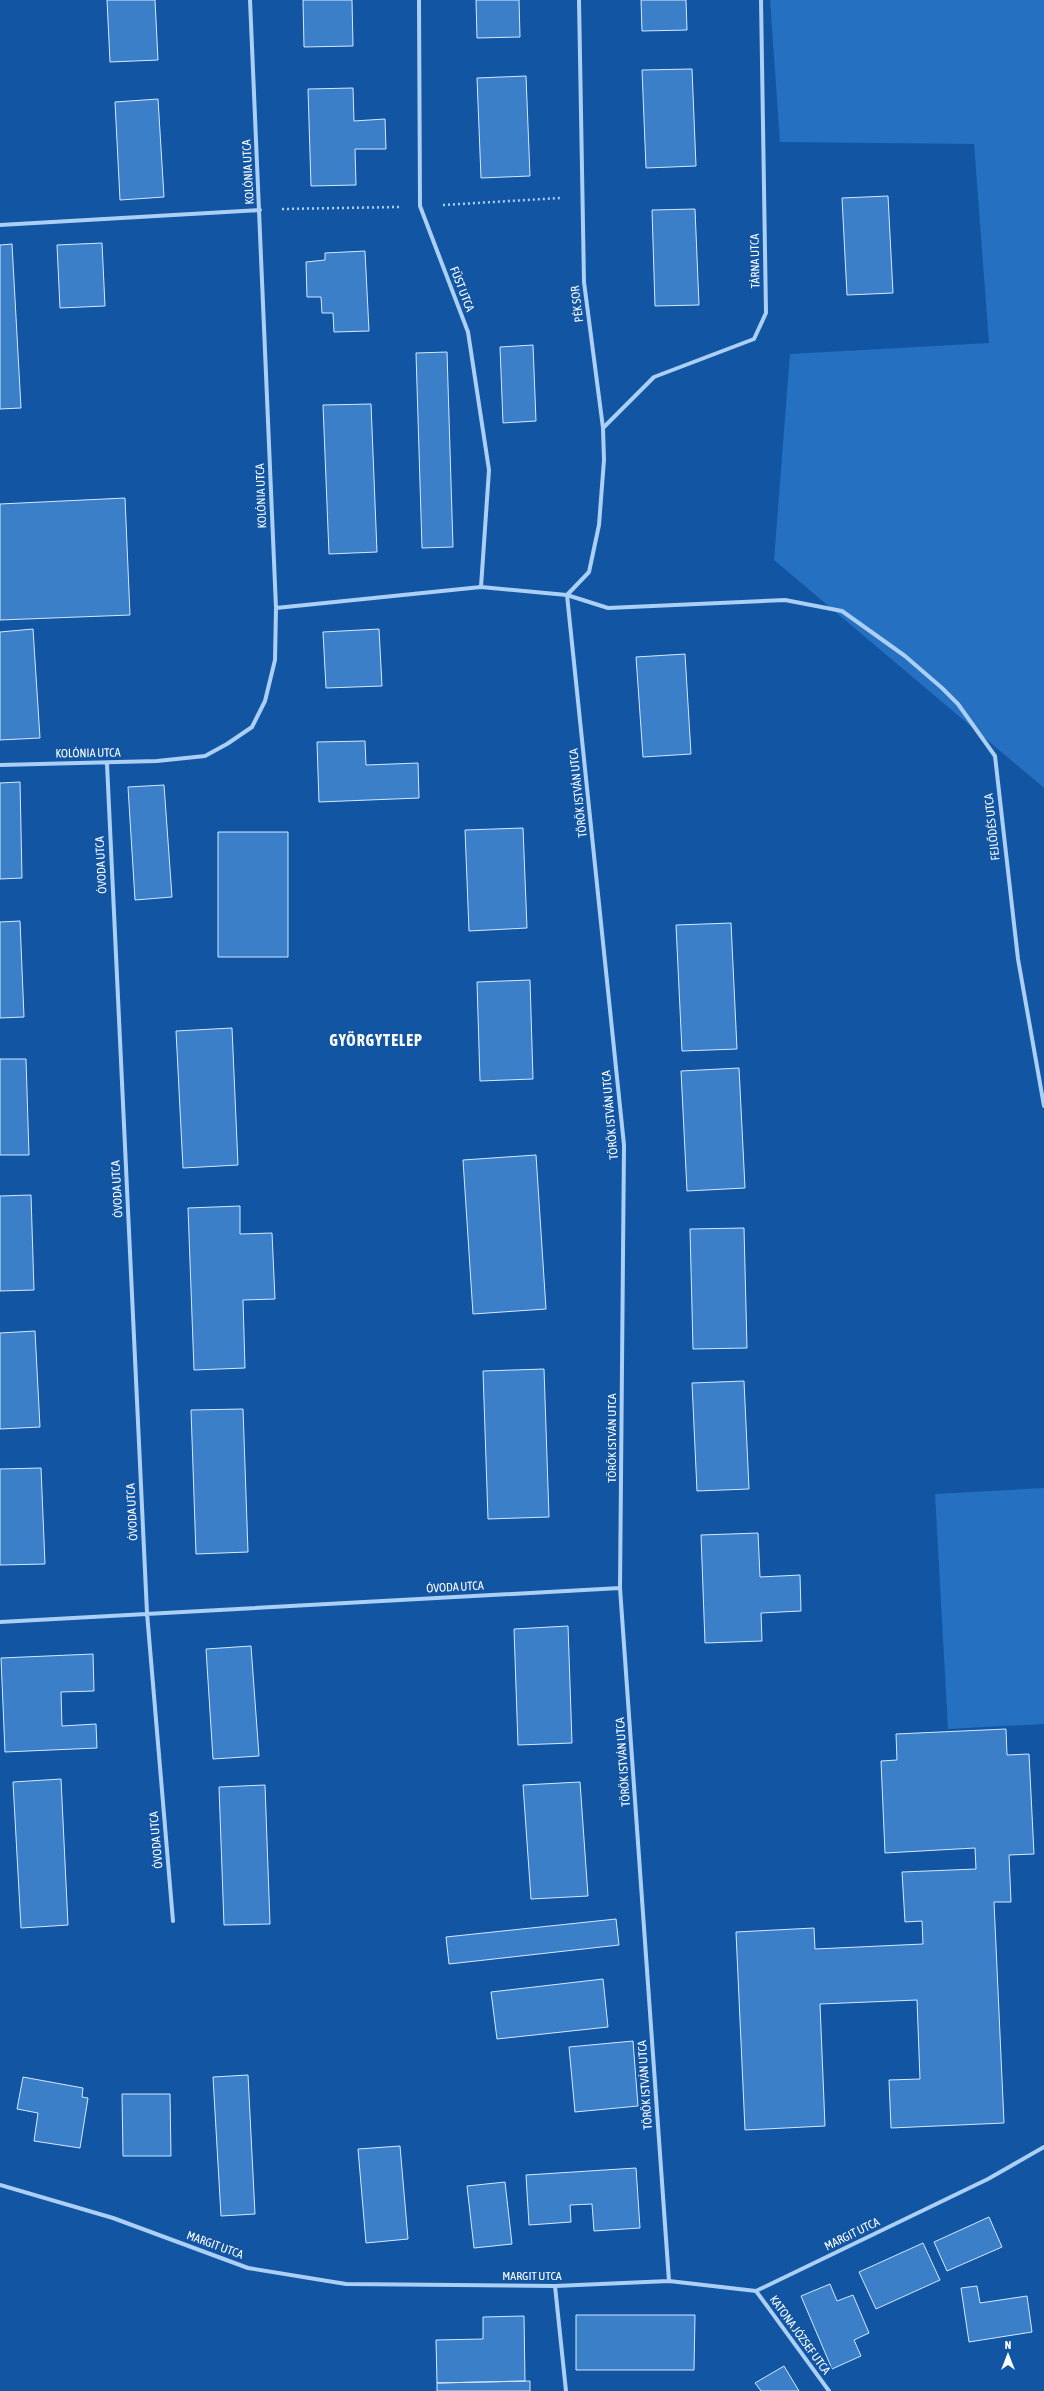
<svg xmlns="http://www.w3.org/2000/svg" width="1044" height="2391" font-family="'Asap Condensed',sans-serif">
<rect width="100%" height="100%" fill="#1255a2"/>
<!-- green -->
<path fill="#2570c0" d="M770,0H1044V788L774,560L790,354L989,343L974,144L780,142Z
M1044,1488V1724L948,1729L935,1494Z"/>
<!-- building -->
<path fill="#3b7fc8" stroke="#d4e9fe" d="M107,0H155L158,60L110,62Z
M303,0H352L353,46L304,47Z
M476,0H519L520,37L477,38Z
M641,0H686L687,30L642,31Z
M692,69L696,166L646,168L642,70Z
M526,76L530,176L481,178L477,78Z
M353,88L354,121L385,119L386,149H355L356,185L311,186L308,89Z
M158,99L164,197L120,200L115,102Z
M888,196L893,293L847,295L842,198Z
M695,209L699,305L655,306L652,210Z
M102,243L105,306L60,308L57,245Z
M12,244L21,408L0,409V245Z
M365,251L369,331L334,332L333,313H322L321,297H307L306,262L325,260V253Z
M533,345L536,421L503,423L500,347Z
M447,352L453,547L422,548L416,353Z
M371,404L377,552L329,554L323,405Z
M125,498L130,615L0,620V504Z
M33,629L40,738L0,740V632Z
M379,629L382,686L326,688L323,632Z
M685,654L691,754L643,757L636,657Z
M365,741L366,765L418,763L419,798L319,802L317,742Z
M20,782L22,878L0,879V783Z
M164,785L172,897L135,900L128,787Z
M523,828L527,928L469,931L465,830Z
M218,832H288V957H218Z
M20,921L24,1017L0,1018V922Z
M731,923L737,1049L682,1051L676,925Z
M530,980L533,1079L480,1081L477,982Z
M232,1028L238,1165L183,1168L176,1031Z
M0,1059H26L29,1155H0Z
M739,1068L745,1188L687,1191L681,1071Z
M536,1155L546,1309L473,1314L463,1160Z
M31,1195L34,1290L0,1291V1196Z
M240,1206V1234L272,1233L275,1299L243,1300L245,1368L194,1370L188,1208Z
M744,1228L747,1348L693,1349L690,1229Z
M35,1331L40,1427L0,1429V1333Z
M544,1369L549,1517L488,1519L483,1371Z
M744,1381L749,1489L697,1491L692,1383Z
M243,1409L248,1552L196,1554L191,1410Z
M41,1468L45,1564L0,1565V1469Z
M758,1533L760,1577L800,1575L801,1611L761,1613L762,1641L705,1643L701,1535Z
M568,1626L572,1743L518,1745L514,1629Z
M251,1646L259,1756L213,1759L206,1649Z
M93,1654L94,1691L61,1692L62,1726L96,1724L97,1748L5,1752L1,1658Z
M1006,1729L1007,1755L1029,1754L1034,1854L1009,1855L1011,1902H994L1004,2123L891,2128L889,2080L920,2079L917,2000L820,2004L825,2126L745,2130L736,1932L814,1928L815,1949L923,1944L922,1921L905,1922L902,1872L976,1869L975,1848L885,1853L881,1761L897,1760L896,1734Z
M61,1779L68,1925L21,1928L13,1782Z
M580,1782L588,1896L531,1899L523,1785Z
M265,1785L270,1924L224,1925L219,1787Z
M616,1919L619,1945L449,1964L446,1937Z
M603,1979L608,2027L497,2039L491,1992Z
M633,2041L638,2106L575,2112L569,2047Z
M248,2075L255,2214L221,2216L213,2077Z
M23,2077L83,2088L82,2097L88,2098L80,2148L34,2141L38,2113L17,2109Z
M122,2094H170L171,2156H123Z
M400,2146L408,2239L366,2243L358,2149Z
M636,2168L640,2228L594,2231L592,2204L570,2205L571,2222L529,2225L526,2175Z
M505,2182L512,2244L474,2248L467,2186Z
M989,2217L1002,2247L947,2271L934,2242Z
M923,2243L940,2280L876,2309L859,2272Z
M830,2284L837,2301L853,2295L869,2333L854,2340L861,2356L832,2369L801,2296Z
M977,2286L980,2303L1027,2296L1032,2332L969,2342L961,2288Z
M576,2315H695L694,2370H576Z
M524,2316L525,2381L437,2383L436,2340L483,2339V2317Z
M784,2366L799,2391H761L755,2383Z
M530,2381V2391H437V2383Z"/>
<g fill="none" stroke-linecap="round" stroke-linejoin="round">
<!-- path -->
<path stroke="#abcff5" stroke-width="2.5" stroke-dasharray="2 3" stroke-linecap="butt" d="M443,205L560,198
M282,209L399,207"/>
<!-- street -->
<path stroke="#abcff5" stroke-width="4" d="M419,0L420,206L468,332L489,470L481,587
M579,0L584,282L603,428L604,460L599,525L589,572L567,595L624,1145L620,1588L669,2281
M0,225L260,210
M603,428L654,377L754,339L766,313L761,0
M276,608L481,587L567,595L608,608L785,600L842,611L905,656L942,688L958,704L995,756L1018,959L1044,1106
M107,764L147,1613L173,1921
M0,765L157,761L205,756L227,744L252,727L265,701L275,660L276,608L250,0
M0,1622L620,1588
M0,2185L113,2218L248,2268L346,2284L555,2286L669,2281L756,2291L988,2179L1044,2147
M555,2286L566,2391
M756,2291L829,2391"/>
</g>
<g text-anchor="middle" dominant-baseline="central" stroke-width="4" stroke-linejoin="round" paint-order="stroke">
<!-- street labels -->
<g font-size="12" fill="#fff" stroke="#1255a2">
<text transform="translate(248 172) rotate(-93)">KOLÓNIA UTCA</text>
<text transform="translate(755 261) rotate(-91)">TÁRNA UTCA</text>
<text transform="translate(462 289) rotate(69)">FÜST UTCA</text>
<text transform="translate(577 304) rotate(-97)">PÉK SOR</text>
<text transform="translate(261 496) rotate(-92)">KOLÓNIA UTCA</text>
<text transform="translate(88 753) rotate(-1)">KOLÓNIA UTCA</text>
<text transform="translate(578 793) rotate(-96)">TÖRÖK ISTVÁN UTCA</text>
<text transform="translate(992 827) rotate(-96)">FEJLŐDÉS UTCA</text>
<text transform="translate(101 865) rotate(-93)">ÓVODA UTCA</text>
<text transform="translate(610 1115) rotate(-95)">TÖRÖK ISTVÁN UTCA</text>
<text transform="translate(117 1189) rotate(-93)">ÓVODA UTCA</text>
<text transform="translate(612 1438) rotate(-90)">TÖRÖK ISTVÁN UTCA</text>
<text transform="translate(132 1512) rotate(-93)">ÓVODA UTCA</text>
<text transform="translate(455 1587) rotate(-3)">ÓVODA UTCA</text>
<text transform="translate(623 1762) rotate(-94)">TÖRÖK ISTVÁN UTCA</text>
<text transform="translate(156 1840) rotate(-95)">ÓVODA UTCA</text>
<text transform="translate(645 2085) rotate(-94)">TÖRÖK ISTVÁN UTCA</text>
<text transform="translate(852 2234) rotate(-26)">MARGIT UTCA</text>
<text transform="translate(215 2245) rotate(20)">MARGIT UTCA</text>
<text x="532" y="2276">MARGIT UTCA</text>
<text transform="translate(800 2335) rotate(54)">KATONA JÓZSEF UTCA</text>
</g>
<!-- district labels -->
<g font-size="16" font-weight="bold" letter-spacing="1" fill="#fff" stroke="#1255a2">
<text x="376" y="1040">GYÖRGYTELEP</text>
</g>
</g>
<!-- north arrow -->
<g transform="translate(1008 2355)" stroke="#1255a2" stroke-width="3" paint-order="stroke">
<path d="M0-3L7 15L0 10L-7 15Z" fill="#ffffff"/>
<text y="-6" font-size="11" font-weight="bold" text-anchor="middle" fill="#ffffff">N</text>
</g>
</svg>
